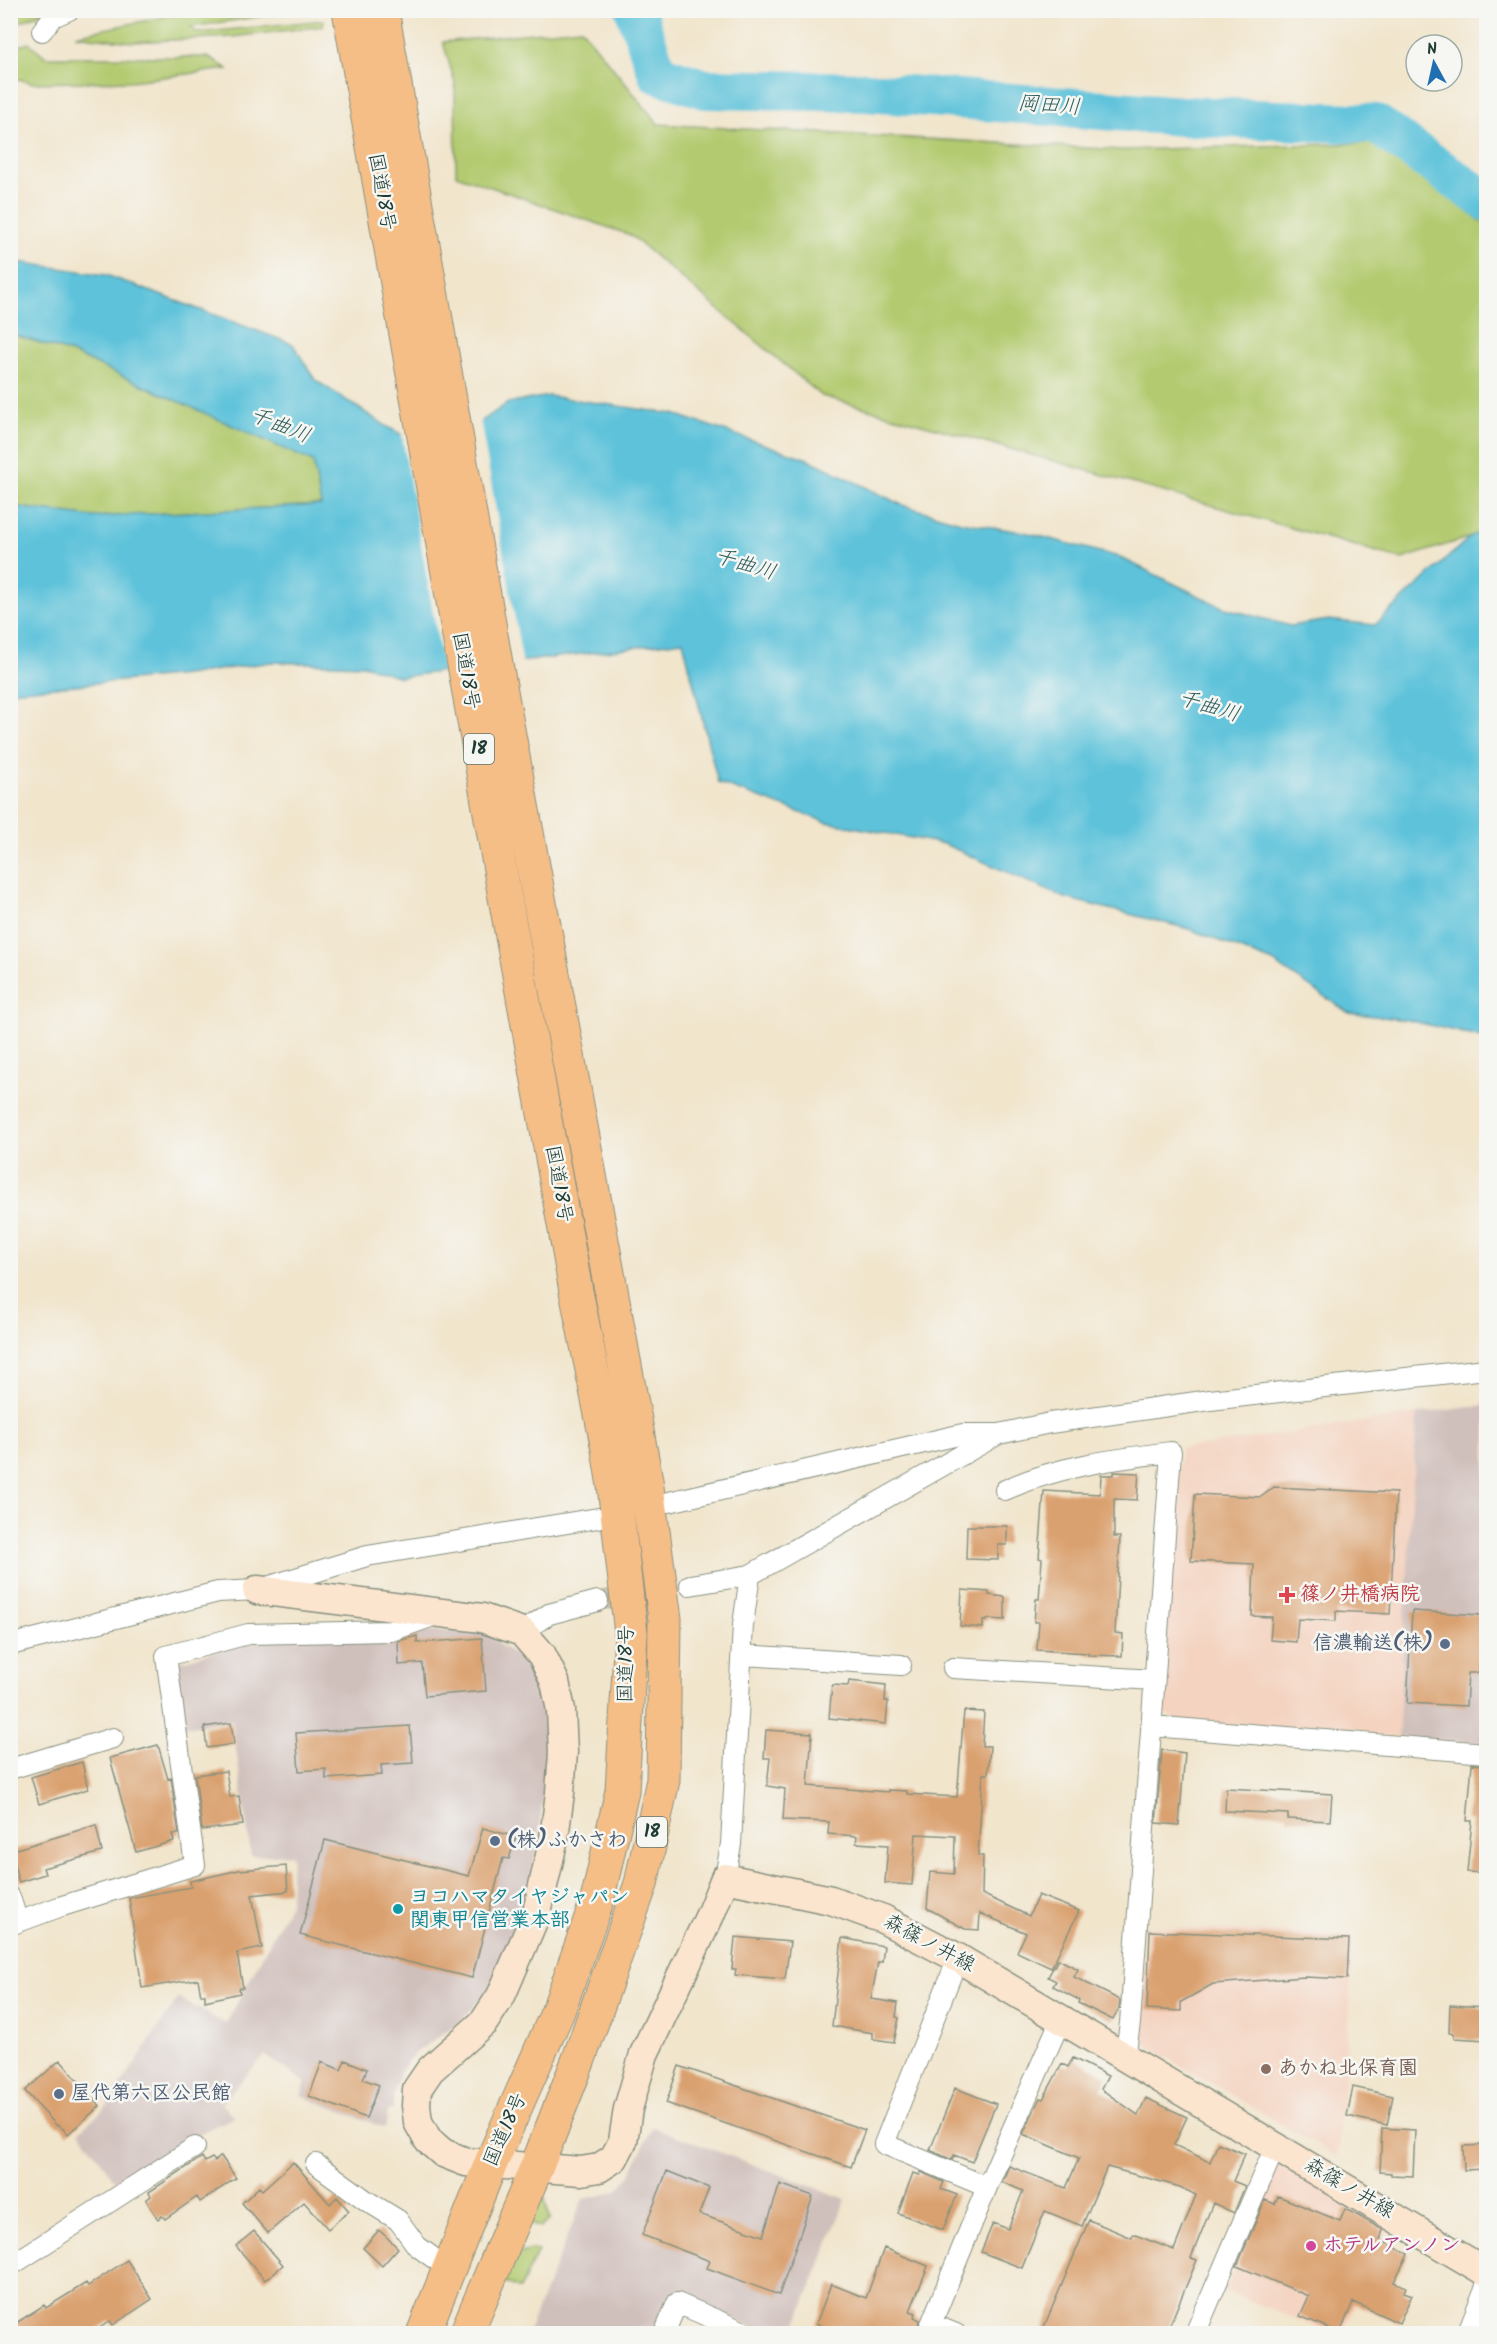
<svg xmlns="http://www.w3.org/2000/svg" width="1497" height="2344" font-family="Kalam,'Klee One',sans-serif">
<rect width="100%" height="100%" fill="#f6f6f2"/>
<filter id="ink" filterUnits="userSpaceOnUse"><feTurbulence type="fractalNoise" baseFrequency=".0167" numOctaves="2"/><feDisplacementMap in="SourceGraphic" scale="12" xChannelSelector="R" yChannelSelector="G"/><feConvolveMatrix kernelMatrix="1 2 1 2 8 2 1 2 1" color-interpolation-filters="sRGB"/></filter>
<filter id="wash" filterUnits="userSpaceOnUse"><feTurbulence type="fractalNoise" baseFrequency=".008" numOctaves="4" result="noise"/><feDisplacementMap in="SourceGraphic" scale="24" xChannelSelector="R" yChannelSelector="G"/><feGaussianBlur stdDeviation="1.35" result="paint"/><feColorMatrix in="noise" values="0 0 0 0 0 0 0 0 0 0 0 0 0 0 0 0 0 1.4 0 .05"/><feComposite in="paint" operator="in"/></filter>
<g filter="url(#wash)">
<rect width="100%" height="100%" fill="#f1e5cc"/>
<!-- built -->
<path fill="#f4d3c0" d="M1417,1414L1398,1737L1177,1721L1159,1707L1180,1449Z
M1147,1927L1353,1935L1344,2095L1339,2122V2143L1337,2157L1141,2042Z
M1289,2165L1389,2225L1344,2333H1332L1225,2291L1272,2177L1277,2167Z"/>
<!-- industrial -->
<path fill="#d0c0bc" d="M1486,1405V1743L1398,1737L1417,1414Z
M417,1630L488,1633L501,1646L520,1657L529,1668L540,1689L545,1707L547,1765L537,1849L529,1890L517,1929L491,1987L462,2020L419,2050L409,2059L400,2073L393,2095V2110H389L385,2128L301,2096L306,2083L265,2055L221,2103L235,2117L206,2130L119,2186L79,2131L107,2106L178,1998L226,2024L290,1904L292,1854L251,1856L232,1720L184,1727L175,1663L247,1642Z
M652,2127L846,2199L793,2333H767L673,2296L656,2333L527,2334L583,2199L599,2196L617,2190L629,2177Z"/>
<!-- green -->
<path fill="#b3ca6f" stroke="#698452" stroke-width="1.5" d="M13,10L47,11L11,26L10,11Z
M198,10L295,11L191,27L197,33L324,20L323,26L233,37L132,42L75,35Z
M581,28L658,124L1122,150L1372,143L1486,225V532L1402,559L822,396L630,235L456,175L455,83L443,42Z
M29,43L46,57H208L228,69L131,81L33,83L11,77V48Z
M11,334L69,352L314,462L322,505L93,517L11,506Z
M545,2199L550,2219L540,2228L528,2223L532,2211Z
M532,2250L538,2251L520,2289L503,2281L514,2255Z"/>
<!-- water -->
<path fill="#5dc2da" stroke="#3e8087" stroke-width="1.5" d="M11,261L106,275L293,344L315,380L386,426L435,453L508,403L549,396L674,414L808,459L902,505L961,522L1028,533L1119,557L1222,607L1290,626L1329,620L1375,625L1472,535L1486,533V1038L1407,1020L1349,1013L1273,962L1189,929L1065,898L944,844L826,822L718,783L683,641L400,677L364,665L271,662L186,675L11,691V506L93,517L321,505L313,462L69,352L11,334Z"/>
<!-- pier -->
<path fill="#f1e5cc" d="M480,419L523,665L444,675L401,431L435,450Z"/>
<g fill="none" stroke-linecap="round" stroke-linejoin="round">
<!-- river -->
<path stroke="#5dc2da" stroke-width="40" d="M635,10L658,74L705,89L866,92L1182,116L1376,124L1486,201"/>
</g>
<g id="blocks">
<!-- building -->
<path fill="#daa16f" d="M1114,1472L1139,1473L1137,1500L1114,1499V1537H1120L1115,1633L1123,1634L1122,1656L1088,1655V1653L1037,1650L1039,1622H1034L1036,1599H1039L1042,1559L1039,1558L1044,1491L1100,1494L1101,1475H1114Z
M1274,1487L1396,1493L1390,1614L1336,1611V1621L1298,1619L1296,1642L1270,1640L1272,1617L1252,1616L1254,1564L1191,1561L1195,1494L1261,1497Z
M967,1526H1007V1545H998V1560L966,1559Z
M962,1590L989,1592V1595L1005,1597V1620L987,1619V1621H983V1628L960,1626Z
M1412,1611L1482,1615L1479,1673H1468L1466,1706L1407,1703Z
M417,1636V1643L482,1638L486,1691L425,1696L422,1663L399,1665L398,1641Z
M849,1681L886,1685L885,1701H888L886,1724L829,1718L832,1685L848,1686Z
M964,1711L984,1712L982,1746H990L988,1774H983L978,1856H983L982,1894L1029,1916L1038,1895L1079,1911L1051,1968L1017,1952L1026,1933L980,1913L979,1930L965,1929L927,1908L930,1872L954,1874L955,1836L916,1834L912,1885L885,1883L888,1845L856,1843L857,1836L828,1834L829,1822L783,1820L785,1789L767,1786L770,1758H764L766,1730L812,1733L808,1786L888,1792V1790L907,1791V1794L957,1797Z
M231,1723L234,1744L207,1748L204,1727Z
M410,1726L413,1763L381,1765L382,1775L326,1779V1769L299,1771L296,1733Z
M158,1745L168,1779L171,1778L179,1834H172L174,1841L136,1852L110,1758Z
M1162,1750L1185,1753L1179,1825L1156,1823Z
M82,1762L88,1789L39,1804L31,1777Z
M1472,1764L1486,1765V1847L1484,1873L1467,1872L1472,1821H1467Z
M226,1771L230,1797L239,1796L243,1825L202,1830L195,1775Z
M1226,1788L1332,1794L1330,1821L1288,1819V1814L1225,1811Z
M96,1825L102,1852L43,1868L45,1874L19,1882L10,1851Z
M483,1828L516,1837L509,1859L503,1858L472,1978L300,1935L325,1840L469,1876Z
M286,1866L288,1891L252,1895L262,1948L237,1953L243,1988H239L240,1993L205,2001V1995H201L198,1979L142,1988L129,1898L191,1887L190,1881L239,1870Z
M1150,1931L1349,1939L1347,1979L1305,1977L1213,1984L1181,2002V2011L1147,2009Z
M735,1937L790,1942L785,1979L735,1975L736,1969H732Z
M842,1938L884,1946L882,1962H878L871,1999L898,2003L896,2017L899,2018L894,2042L873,2039V2033L832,2026Z
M1058,1959L1078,1969L1074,1977L1120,2000L1119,2008L1113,2020L1078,2003L1079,2000L1053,1986L1056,1981L1048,1977Z
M1450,2005L1486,2007V2040L1454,2038V2034L1449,2033Z
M1073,2058L1108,2076L1101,2089L1138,2115L1146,2098L1187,2117L1174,2145L1210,2162L1218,2143L1245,2154L1233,2181L1245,2186L1234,2213L1213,2203L1191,2258L1197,2260L1166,2334H1041L1089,2220L1132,2238L1133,2234L1174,2250L1196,2195L1180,2187L1107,2167L1082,2226L1045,2211L1022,2268L981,2252L993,2223L1008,2229L1023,2191L1002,2182L1009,2166L1066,2188L1079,2158L1023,2134L1040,2098L1043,2099L1062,2064L1068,2067Z
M60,2060L100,2106L68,2134L59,2125L57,2126L25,2091Z
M345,2060L367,2069L363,2079L379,2085L366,2118L309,2096L322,2062L341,2070Z
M679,2066L865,2130L851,2167L666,2103Z
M1353,2087L1393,2096L1387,2125L1347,2116Z
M955,2088L996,2104L972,2162L954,2155L952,2160L930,2150Z
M1382,2128L1415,2130L1413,2176L1391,2175V2173L1380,2172Z
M1486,2145V2169L1464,2170L1463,2146Z
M221,2156L236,2178L200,2202L197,2197L165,2219L162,2216L158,2219L146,2200L151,2196L149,2192L202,2157L205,2162L212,2158L215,2161Z
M293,2162L330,2204L337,2197L349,2211L328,2229L304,2202L268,2233L242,2203L259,2187L262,2190Z
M667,2171L709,2188L699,2214L763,2236L780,2184L813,2196L779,2295L707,2268L710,2261L642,2235Z
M921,2172L944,2182L941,2189L957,2195L943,2230L898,2213L913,2173L920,2175Z
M1278,2196L1340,2221L1345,2209L1357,2215L1383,2230L1380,2240L1408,2254L1394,2282L1406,2287L1404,2292L1412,2295L1399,2323L1353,2302L1340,2333L1300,2316L1309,2296L1237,2266L1265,2200L1275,2204Z
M379,2230L398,2248L382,2266L363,2248Z
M254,2231L283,2265L265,2280L236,2246Z
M884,2248L928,2266L910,2311L916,2313L914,2317L920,2320L915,2334H841L816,2324L831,2284L866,2298Z
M127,2260L152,2299L113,2325L110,2321L91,2334H10V2327L44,2305L46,2308L86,2283L88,2286Z"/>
</g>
</g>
<g filter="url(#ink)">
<use href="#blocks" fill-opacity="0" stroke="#889180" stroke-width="1.5"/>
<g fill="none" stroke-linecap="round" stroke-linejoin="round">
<!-- street-tunnel -->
<path stroke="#c7c3ae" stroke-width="20" stroke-dasharray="20 10" stroke-linecap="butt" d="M598,1601L690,1585"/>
<defs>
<path id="street" d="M42,31L53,17L69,10
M1005,1490C1057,1466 1115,1459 1171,1452L1130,2023L1125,2058
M669,1502L963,1434H999L1050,1423L1210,1400L1486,1369
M690,1585L750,1575L997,1435
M522,1632L549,1614L598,1601
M10,1645L218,1592L257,1590L367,1556L598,1518
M742,1655L901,1665
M953,1668L1154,1680
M1151,1726L1486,1753
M10,1769L113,1738
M725,1878L731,1844L743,1625L750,1575
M10,1897L18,1922
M10,1925L59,1907L195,1865L166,1656L248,1634L391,1631L436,1615
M958,1958L884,2144L987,2187
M316,2164L367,2201L398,2220L417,2246L450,2270
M10,2266L195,2147
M931,2324L956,2334
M664,2334L677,2303L749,2334
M927,2334L987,2187L1061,2019
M1195,2334L1275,2147
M1467,2334L1486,2286"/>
<path id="secondary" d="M257,1590L482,1618L522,1632L542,1655L555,1682L561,1710L563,1752L560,1793L554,1838L537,1912L501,1996L484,2022L430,2070L417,2089L416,2105L418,2122L428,2140L443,2153L466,2162L581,2171L599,2168L614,2158L623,2141L628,2109L644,2054L710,1915L725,1878L831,1900L883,1919L958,1958L1486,2272"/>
<path id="highway" d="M349,10L501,875L576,1291L608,1449L614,1486L631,1633L622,1791L597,1901L558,2011L491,2163L423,2334
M382,10L498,675L646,1480L665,1619L663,1780L641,1884L579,2059L537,2166L466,2334"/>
</defs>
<!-- street casing -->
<use href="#street" stroke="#889180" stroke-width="22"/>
<!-- secondary casing -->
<use href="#secondary" stroke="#889180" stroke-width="31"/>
<!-- highway casing -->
<use href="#highway" stroke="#889180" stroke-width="35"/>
<!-- street -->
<use href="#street" stroke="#fff" stroke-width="20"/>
<!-- secondary -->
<use href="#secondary" stroke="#fbe5cf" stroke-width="28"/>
<!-- highway -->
<use href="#highway" stroke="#f6be87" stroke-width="33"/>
</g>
</g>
<!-- markers -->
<path fill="#e0444e" stroke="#f6f6f2" stroke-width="2" d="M1284 1586h6v6h6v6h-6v6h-6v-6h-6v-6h6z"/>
<g fill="#5c6f8a" stroke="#f6f6f2" stroke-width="2">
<circle cx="1445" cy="1644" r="6"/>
<circle cx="495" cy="1841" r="6"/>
<circle cx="59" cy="2094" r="6"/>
</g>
<circle fill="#0f9aa8" stroke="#f6f6f2" stroke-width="2" cx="398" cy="1909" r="6"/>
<circle fill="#8d6e63" stroke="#f6f6f2" stroke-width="2" cx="1266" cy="2069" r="6"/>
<circle fill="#d1479c" stroke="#f6f6f2" stroke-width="2" cx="1311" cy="2246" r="6"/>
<g text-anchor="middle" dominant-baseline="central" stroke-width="5" stroke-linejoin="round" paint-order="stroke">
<!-- shield labels -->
<g fill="#f6f6f2" stroke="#60746d" stroke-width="1.5">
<rect x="464" y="734" width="30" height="30" rx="4.5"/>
<rect x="637" y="1817" width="30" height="30" rx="4.5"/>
</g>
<g font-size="18" font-weight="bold" fill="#1f3d34">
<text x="479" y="749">18</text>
<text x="652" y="1832">18</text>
</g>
<!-- street labels -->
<g font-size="20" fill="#1f3d34" stroke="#f6f6f2">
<text transform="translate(381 192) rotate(80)">国道18号</text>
<text transform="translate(465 671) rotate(80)">国道18号</text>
<text transform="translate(558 1184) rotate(80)">国道18号</text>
<text transform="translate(627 1664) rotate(-89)">国道18号</text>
<text transform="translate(929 1944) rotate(28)">森篠ノ井線</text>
<text transform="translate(506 2130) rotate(-66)">国道18号</text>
<text transform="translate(1349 2189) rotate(30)">森篠ノ井線</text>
</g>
<!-- health labels -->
<g font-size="20" font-weight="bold" fill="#be3a42" stroke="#f6f6f2" text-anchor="start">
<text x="1300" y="1595">篠ノ井橋病院</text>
</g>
<!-- service labels -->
<g font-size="20" font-weight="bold" fill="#4e5e75" stroke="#f6f6f2" text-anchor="start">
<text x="1433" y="1644" text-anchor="end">信濃輸送(株)</text>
<text x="507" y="1841">(株)ふかさわ</text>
<text x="71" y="2094">屋代第六区公民館</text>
</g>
<!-- culture labels -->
<g font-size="20" font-weight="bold" fill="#0d838f" stroke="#f6f6f2" text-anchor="start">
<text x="410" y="1898">ヨコハマタイヤジャパン<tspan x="410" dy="23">関東甲信営業本部</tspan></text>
</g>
<!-- education labels -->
<g font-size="20" font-weight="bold" fill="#785e54" stroke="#f6f6f2" text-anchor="start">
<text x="1278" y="2069">あかね北保育園</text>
</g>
<!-- hotel labels -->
<g font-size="20" font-weight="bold" fill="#b23c85" stroke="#f6f6f2" text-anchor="start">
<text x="1323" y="2246">ホテルアンノン</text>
</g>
<!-- water labels -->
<g font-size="21" font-style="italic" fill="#2e5e5e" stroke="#f6f6f2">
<text transform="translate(1049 106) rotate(4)">岡田川</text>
<text transform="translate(280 426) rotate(22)">千曲川</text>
<text transform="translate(745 565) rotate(17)">千曲川</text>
<text transform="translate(1209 707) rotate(17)">千曲川</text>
</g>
</g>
<!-- margin -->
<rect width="1497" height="2344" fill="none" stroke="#f6f6f2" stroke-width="36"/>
<!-- north arrow -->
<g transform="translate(1434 63) rotate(352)"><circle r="28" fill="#f6f6f2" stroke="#a0aca6" stroke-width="1.5"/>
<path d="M0-4.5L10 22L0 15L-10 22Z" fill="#1f6fb2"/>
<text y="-9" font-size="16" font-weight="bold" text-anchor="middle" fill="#1f3d34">N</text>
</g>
</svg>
